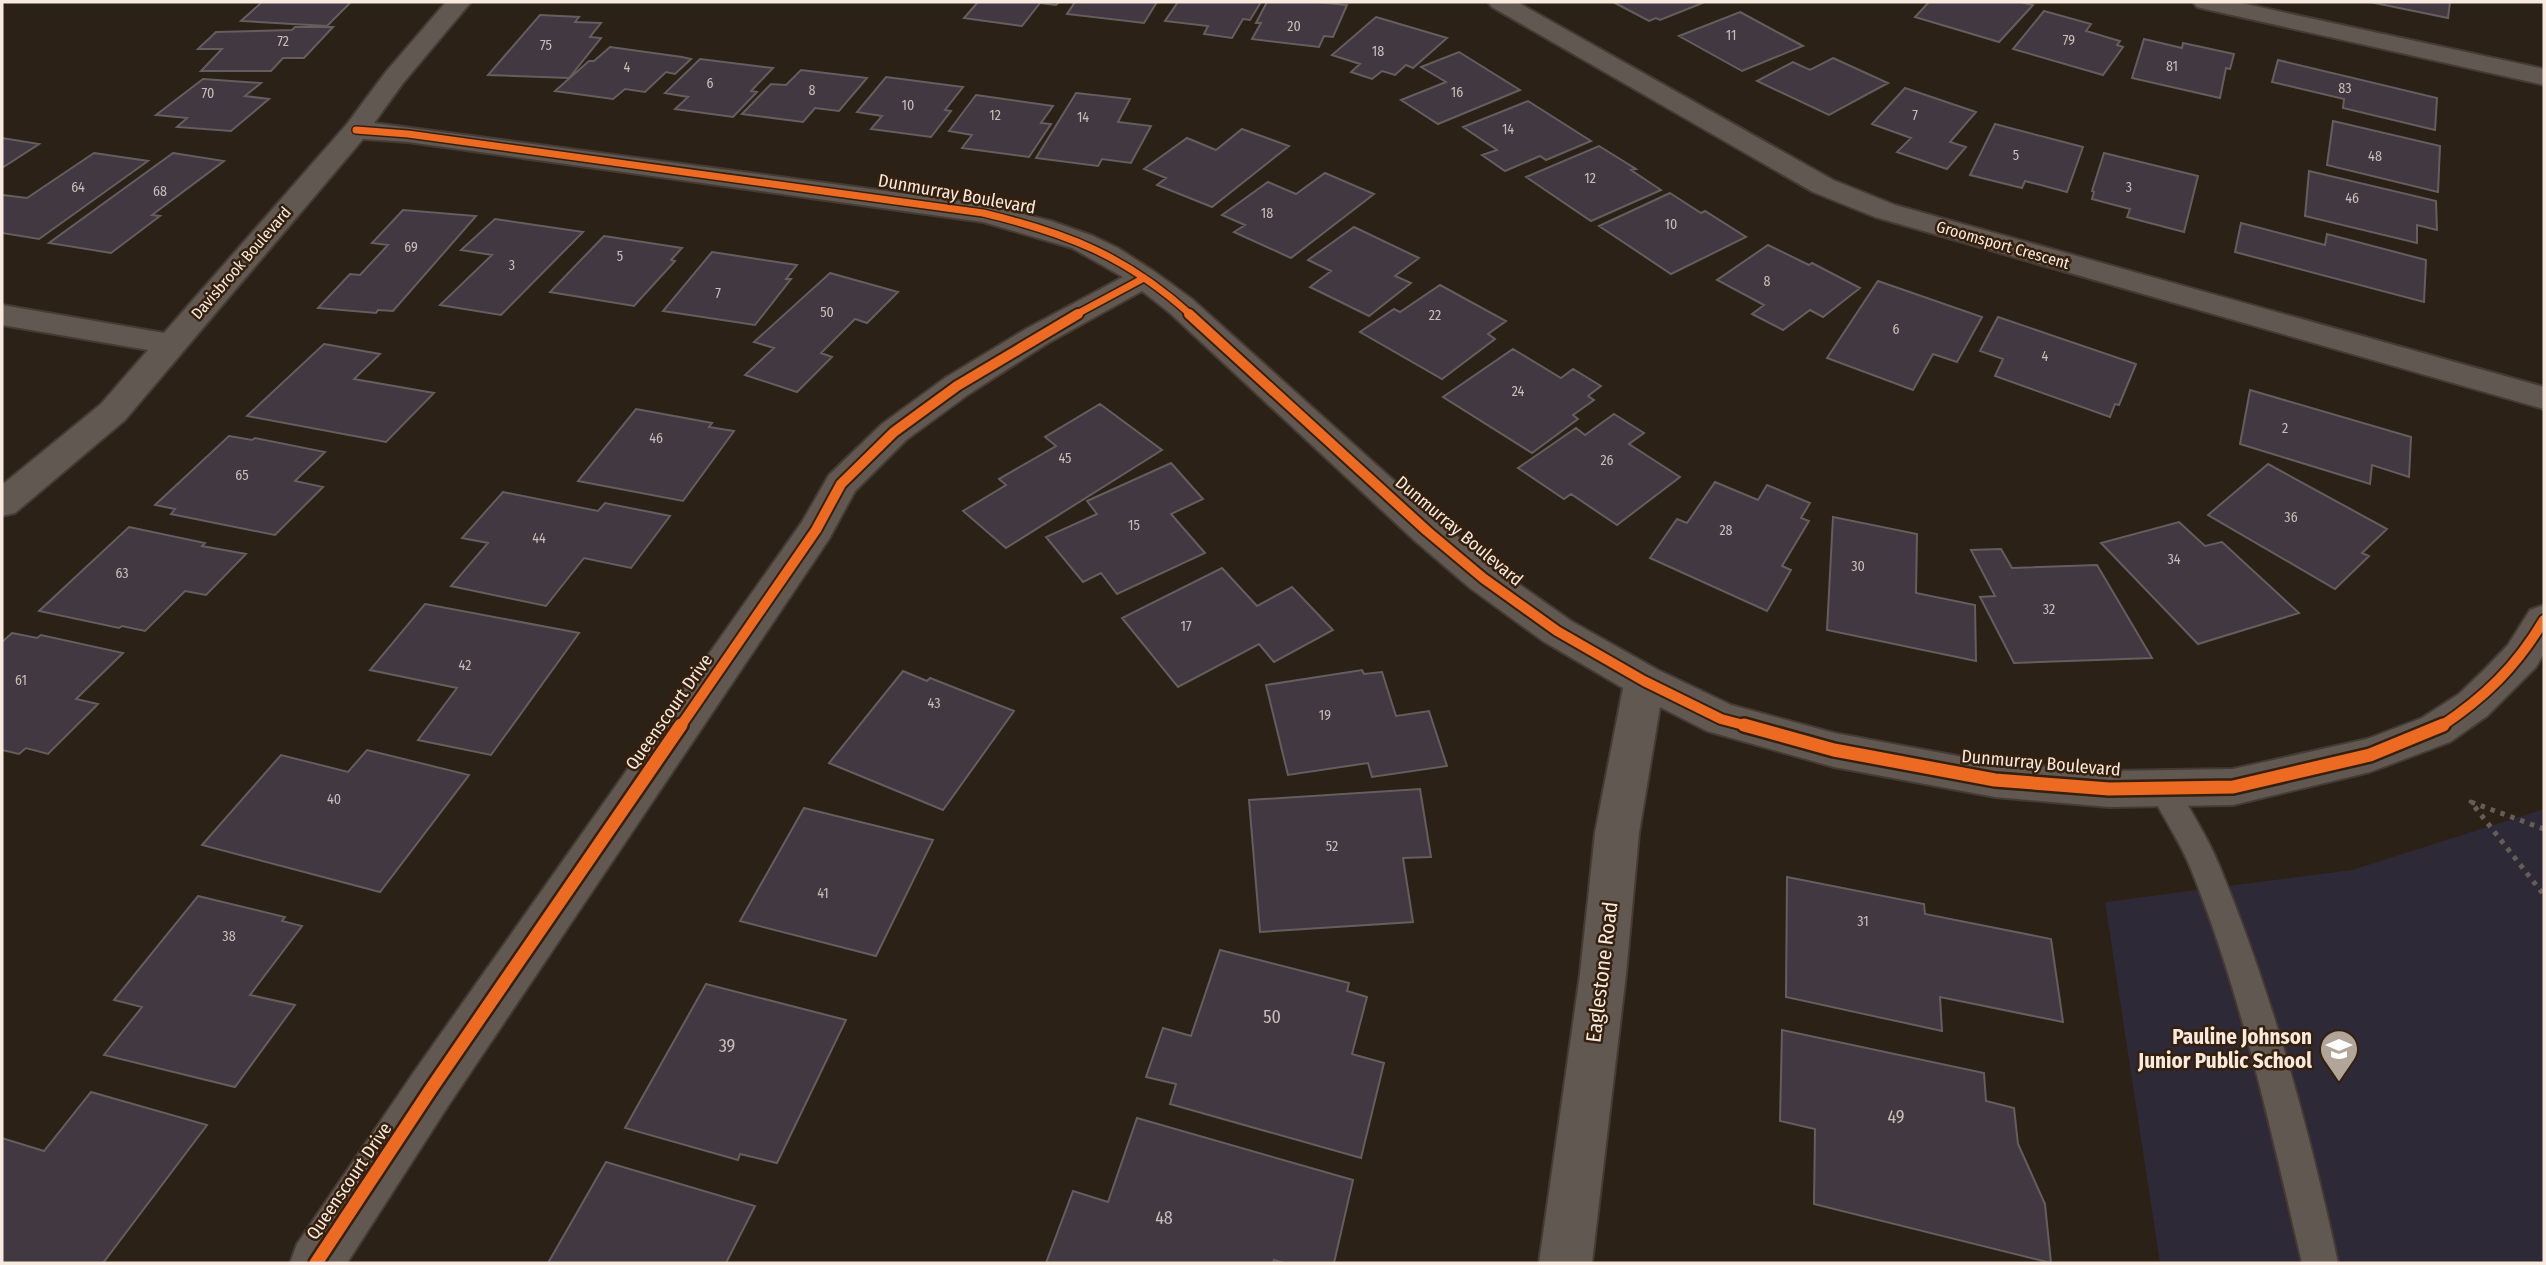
<svg xmlns="http://www.w3.org/2000/svg" width="2546" height="1265" font-family="'Fira Sans Condensed',sans-serif">
<rect width="100%" height="100%" fill="#2c2117"/>
<!-- education -->
<path fill="#2e2936" d="M2544,809V1263H2160L2105,902L2352,870Z"/>
<!-- building -->
<path fill="#413842" stroke="#645e5e" stroke-width="2" d="M262,2H351L327,26L241,21Z
M978,2H1059L1056,5L1040,3L1022,26L964,18Z
M1075,2H1157L1144,23L1067,14Z
M1178,2H1261L1250,20L1243,19L1232,38L1204,34L1208,26L1165,21Z
M1267,2H1316L1347,5L1333,37L1324,36L1319,47L1252,39L1261,23H1256Z
M1613,2H1705L1660,20L1656,18L1649,21Z
M1929,2H2020L2033,5L1999,42L1915,17Z
M2370,2H2450L2448,18Z
M2044,11L2091,24L2086,31L2120,41L2117,45L2123,47L2103,75L2013,49Z
M1740,12L1803,46L1742,71L1679,36Z
M540,15L579,17L575,22L601,23L590,37L601,38L569,78L488,75Z
M1376,17L1447,38L1413,68L1406,65L1395,75L1382,71L1372,79L1351,72L1360,64L1332,55Z
M295,27H333L304,58H283L271,71H201L222,49H198L216,32L292,30Z
M2144,39L2182,48L2183,43L2234,54L2230,69L2226,68L2220,98L2132,78Z
M610,47L682,57L691,59L675,74L666,72L645,92L625,89L613,99L555,91L589,61H594Z
M1459,52L1520,90L1438,124L1401,100L1446,82L1421,67Z
M1833,58L1888,83L1829,115L1757,81L1793,62L1810,70Z
M700,59L773,68L751,91L757,92L733,117L675,109L688,97L665,93Z
M2278,60L2437,98L2435,130L2343,108L2344,99L2272,82Z
M801,70L867,78L839,111L815,108L803,122L742,114L771,84L786,85Z
M886,77L963,87L945,110L951,111L931,137L871,129L882,116L857,112Z
M203,79L261,83L245,96L269,99L231,131L177,127L187,118L156,115Z
M1905,88L1976,112L1950,142L1966,147L1947,169L1897,152L1911,138L1872,124Z
M1076,93L1130,99L1118,122L1151,126L1131,163L1102,159L1098,166L1036,158Z
M976,95L1053,106L1041,123L1051,124L1029,157L962,148L972,135L949,131Z
M1528,101L1591,141L1546,160L1540,156L1505,171L1482,155L1497,150L1463,127Z
M2333,121L2440,146L2438,192L2327,165Z
M1995,124L2083,147L2067,192L2025,181L2022,188L1970,175Z
M1242,129L1289,146L1212,207L1157,185L1166,178L1144,169L1187,138L1216,150Z
M2,138L39,144L2,168Z
M1599,146L1636,169L1631,170L1661,190L1591,221L1526,177Z
M94,153L148,161L39,239L2,233V195L27,198Z
M173,153L224,161L152,215L160,216L111,253L49,243Z
M2104,153L2198,176L2184,232L2127,217L2130,209L2092,199L2094,192L2092,191Z
M2309,171L2436,201L2437,230L2417,225V243L2305,216Z
M1325,173L1374,194L1291,258L1234,232L1245,225L1222,215L1268,182L1296,194Z
M1670,193L1701,213L1705,211L1746,237L1671,274L1599,226Z
M403,210L476,216L393,311L378,310L376,313L318,308L350,274L360,275L388,245L372,243Z
M495,219L583,232L501,315L440,305L492,255L461,250Z
M2241,223L2325,245L2327,234L2426,260L2424,302L2235,252Z
M1354,227L1419,258L1395,276L1411,283L1369,316L1310,287L1331,271L1308,260Z
M604,236L682,248L671,260L675,261L634,306L550,292Z
M1768,245L1809,265L1812,263L1860,288L1823,317L1810,310L1783,330L1752,314L1764,305L1717,280Z
M712,252L797,265L786,279H791L755,325L663,311Z
M830,273L898,292L867,323L855,319L821,353L832,357L797,392L745,375L774,348L754,342Z
M1878,281L1982,317L1957,362L1933,354L1913,390L1827,358Z
M1440,285L1506,321L1488,334L1495,339L1442,379L1360,332L1394,309L1400,312Z
M1998,317L2136,364L2119,405L2115,404L2110,417L1995,376L2003,359L1980,351Z
M324,344L380,354L354,379L434,393L386,442L247,416Z
M1513,349L1561,378L1573,369L1601,386L1588,396L1594,400L1573,415L1578,419L1532,453L1443,397Z
M2250,390L2411,437L2409,477L2372,465L2370,484L2240,444Z
M1100,404L1162,450L1006,548L963,511L1006,485L999,479L1056,446L1045,437Z
M636,409L712,423L709,427L734,431L683,501L578,481Z
M1614,414L1644,433L1629,444L1680,477L1617,525L1571,494L1564,499L1518,468L1576,428L1585,435Z
M229,436L252,440L255,438L325,452L295,481L323,487L275,535L171,514L175,509L155,505Z
M1171,463L1203,499L1171,514L1205,553L1117,594L1101,573L1083,582L1046,537L1097,514L1087,501Z
M2268,464L2387,529L2362,553L2369,556L2335,589L2208,515Z
M1715,482L1758,500L1767,485L1810,503L1801,518L1809,521L1782,566L1791,570L1767,611L1650,558L1677,519L1687,523Z
M503,492L598,511L605,503L670,516L631,568L584,558L546,606L451,586L488,543L462,538Z
M1833,517L1917,534L1916,593L1975,605L1976,661L1827,630Z
M2179,522L2205,546L2222,542L2299,613L2198,644L2101,543Z
M129,527L205,543L202,546L246,554L206,595L185,591L145,631L122,626L119,628L39,611Z
M2001,549L2012,568L2097,565L2152,658L2014,663L1980,597L1995,596L1971,550Z
M1222,568L1257,606L1292,587L1333,630L1274,662L1259,644L1178,687L1122,618Z
M425,604L579,633L491,755L418,740L457,688L370,670Z
M12,633L37,638L41,635L123,653L76,699L98,704L48,754L26,748L19,754L2,750V642Z
M1362,670L1364,674L1382,672L1396,716L1429,711L1447,766L1372,777L1368,763L1288,775L1266,685Z
M903,671L927,681L930,678L1014,711L943,810L829,763Z
M367,750L469,775L380,892L202,845L281,755L348,772Z
M1420,789L1431,857L1403,858L1413,922L1260,932L1249,800Z
M804,808L933,840L876,956L740,921Z
M1787,877L1924,904L1925,914L2051,939L2063,1022L1940,997L1942,1031L1786,997Z
M198,896L285,917L282,921L302,926L250,995L295,1005L235,1087L104,1055L142,1007L114,1000Z
M1220,950L1349,983L1347,991L1367,997L1352,1054L1384,1063L1361,1158L1170,1104L1176,1084L1146,1077L1163,1028L1191,1036Z
M706,984L846,1020L777,1163L740,1154L738,1160L625,1128Z
M1782,1030L1984,1073L1986,1101L2014,1108L2018,1144L2045,1204L2051,1263L1814,1204L1815,1129L1780,1121Z
M91,1092L207,1125L103,1263H2V1138L44,1151Z
M1137,1118L1353,1180L1334,1263H1284L1274,1260L1273,1263H1046L1073,1191L1108,1202Z
M606,1162L755,1206L726,1263H548Z"/>
<g fill="none" stroke-linecap="round" stroke-linejoin="round">
<defs>
<path id="lane" d="M2163,777L2173,780C2189,808 2207,836 2219,865C2272,993 2309,1128 2338,1263H2302C2271,1130 2242,996 2191,869C2180,841 2162,816 2149,789L2153,780Z"/>
<path id="street" d="M446,2H471L403,83L374,123L983,204L1051,221L1093,236L1118,248L1155,272L1192,299L1440,522L1496,568L1571,621L1658,670L1731,705L1834,733L1995,763L2109,771L2233,769L2367,739L2422,718L2459,694L2484,670L2508,645L2530,610L2544,605V653L2536,667L2487,716L2450,742L2370,772L2233,805L2109,807L1995,797L1834,767L1707,731L1660,707L1639,833L1626,974L1592,1263H1539L1580,974L1595,833L1623,688L1543,641L1470,588L1414,540L1170,313L1142,291L1048,343L969,394L906,440L855,491L829,539L448,1106L347,1263H290L297,1244L414,1072L802,522L829,475L882,424L945,378L1026,329L1123,277L1072,248L983,222L408,142L363,139L125,420L15,513L2,516V485L101,404L148,350L2,325V305L164,333L347,124L385,73Z
M1488,2H1517L1833,180L1895,205L2544,387V409L1875,217L1813,192L1492,7Z
M2193,2H2236L2544,69V85L2205,9L2197,7Z"/>
</defs>
<!-- lane casing -->
<use href="#lane" stroke="#453b34" stroke-width="4"/>
<!-- street casing -->
<use href="#street" stroke="#453b34" stroke-width="4"/>
<!-- path -->
<path stroke="#665d57" stroke-width="5" stroke-dasharray="4.5 6" stroke-linecap="butt" d="M2544,829L2471,802L2544,895"/>
<!-- lane -->
<use href="#lane" fill="#625852" fill-rule="evenodd"/>
<!-- street -->
<use href="#street" fill="#625852" fill-rule="evenodd"/>
<defs>
<path id="cycleway-far2" d="M356,130L408,134L983,213C1067,233 1126,256 1191,315
M1075,315L1144,278"/>
<path id="cycleway-far1" d="M1189,314L1427,531L1483,578L1557,631L1644,681L1721,719L1751,727
M680,727L816,530L841,484L894,432L957,386L1078,314
M2440,727C2485,697 2516,667 2544,620"/>
<path id="cycleway" d="M1744,725L1834,750L1995,780L2109,789L2233,787L2370,755L2443,725
M316,1263L431,1089L681,725"/>
</defs>
<!-- cycleway-far2 casing -->
<use href="#cycleway-far2" stroke="#35200e" stroke-width="10"/>
<!-- cycleway-far1 casing -->
<use href="#cycleway-far1" stroke="#35200e" stroke-width="14"/>
<!-- cycleway casing -->
<use href="#cycleway" stroke="#35200e" stroke-width="18"/>
<!-- cycleway-far2 -->
<use href="#cycleway-far2" stroke="#ed6a23" stroke-width="7"/>
<!-- cycleway-far1 -->
<use href="#cycleway-far1" stroke="#ed6a23" stroke-width="10"/>
<!-- cycleway -->
<use href="#cycleway" stroke="#ed6a23" stroke-width="13"/>
</g>
<!-- icons -->
<defs>
<symbol id="school-pin" viewBox="-11 -11 22 30"><path d="M0 17L-7.5 6A9.5 9.5 0 1 1 7.5 6Z" fill="#b1a498" stroke="#35200e"/><path d="M0-5L7-2L0 1L-7-2ZM-4 1L0 2.5L4 1V4Q0 6-4 4Z" fill="#fff"/></symbol>
</defs>
<g fill-rule="evenodd">
<use href="#school-pin" x="2317" y="1027" width="44" height="60"/>
</g>
<g text-anchor="middle" dominant-baseline="central" stroke-width="5" stroke-linejoin="round" paint-order="stroke">
<!-- number labels -->
<g font-size="14" fill="#cabeb7">
<text x="1294" y="26">20</text>
<text x="1731" y="35">11</text>
<text x="2069" y="40">79</text>
<text x="283" y="41">72</text>
<text x="546" y="45">75</text>
<text x="1378" y="51">18</text>
<text x="2172" y="66">81</text>
<text x="627" y="67">4</text>
<text x="710" y="83">6</text>
<text x="2345" y="88">83</text>
<text x="812" y="90">8</text>
<text x="1457" y="92">16</text>
<text x="208" y="93">70</text>
<text x="908" y="105">10</text>
<text x="995" y="115">12</text>
<text x="1915" y="115">7</text>
<text x="1083" y="117">14</text>
<text x="1508" y="129">14</text>
<text x="2016" y="155">5</text>
<text x="2375" y="156">48</text>
<text x="1590" y="178">12</text>
<text x="78" y="187">64</text>
<text x="2129" y="187">3</text>
<text x="160" y="191">68</text>
<text x="2352" y="198">46</text>
<text x="1267" y="213">18</text>
<text x="1671" y="224">10</text>
<text x="411" y="247">69</text>
<text x="620" y="256">5</text>
<text x="512" y="265">3</text>
<text x="1767" y="281">8</text>
<text x="718" y="293">7</text>
<text x="827" y="312">50</text>
<text x="1435" y="315">22</text>
<text x="1896" y="329">6</text>
<text x="2045" y="356">4</text>
<text x="1518" y="391">24</text>
<text x="2285" y="428">2</text>
<text x="656" y="438">46</text>
<text x="1065" y="458">45</text>
<text x="1607" y="460">26</text>
<text x="242" y="475">65</text>
<text x="2291" y="517">36</text>
<text x="1134" y="525">15</text>
<text x="1726" y="530">28</text>
<text x="539" y="538">44</text>
<text x="2174" y="559">34</text>
<text x="1858" y="566">30</text>
<text x="122" y="573">63</text>
<text x="2049" y="609">32</text>
<text x="1186" y="626">17</text>
<text x="465" y="665">42</text>
<text x="21" y="680">61</text>
<text x="934" y="703">43</text>
<text x="1325" y="715">19</text>
<text x="334" y="799">40</text>
<text x="1332" y="846">52</text>
<text x="823" y="893">41</text>
<text x="1863" y="921">31</text>
<text x="229" y="936">38</text>
</g>
<!-- far-street labels -->
<g font-size="16" fill="#f8eade" stroke="#35200e">
<text transform="translate(2003 245) rotate(16)">Groomsport Crescent</text>
<text transform="translate(241 263) rotate(-49)">Davisbrook Boulevard</text>
</g>
<!-- street labels -->
<g font-size="18" fill="#f8eade" stroke="#35200e">
<text transform="translate(957 194) rotate(10)">Dunmurray Boulevard</text>
<text transform="translate(1459 531) rotate(40)">Dunmurray Boulevard</text>
<text transform="translate(669 712) rotate(-55)">Queenscourt Drive</text>
<text transform="translate(2041 763) rotate(5)">Dunmurray Boulevard</text>
<text transform="translate(349 1181) rotate(-56)">Queenscourt Drive</text>
</g>
<!-- near-number labels -->
<g font-size="18" fill="#cabeb7">
<text x="1272" y="1017">50</text>
<text x="727" y="1046">39</text>
<text x="1896" y="1117">49</text>
<text x="1164" y="1218">48</text>
</g>
<!-- near-street labels -->
<g font-size="21" fill="#f8eade" stroke="#35200e">
<text transform="translate(1602 972) rotate(-83)">Eaglestone Road</text>
</g>
<!-- near-poi labels -->
<g font-size="21" font-weight="bold" fill="#f8eade" stroke="#35200e" text-anchor="end">
<text x="2312" y="1037">Pauline Johnson<tspan x="2312" dy="24">Junior Public School</tspan></text>
</g>
</g>
<!-- border -->
<rect width="2546" height="1265" fill="none" stroke="#f8eade" stroke-width="7"/>
</svg>
